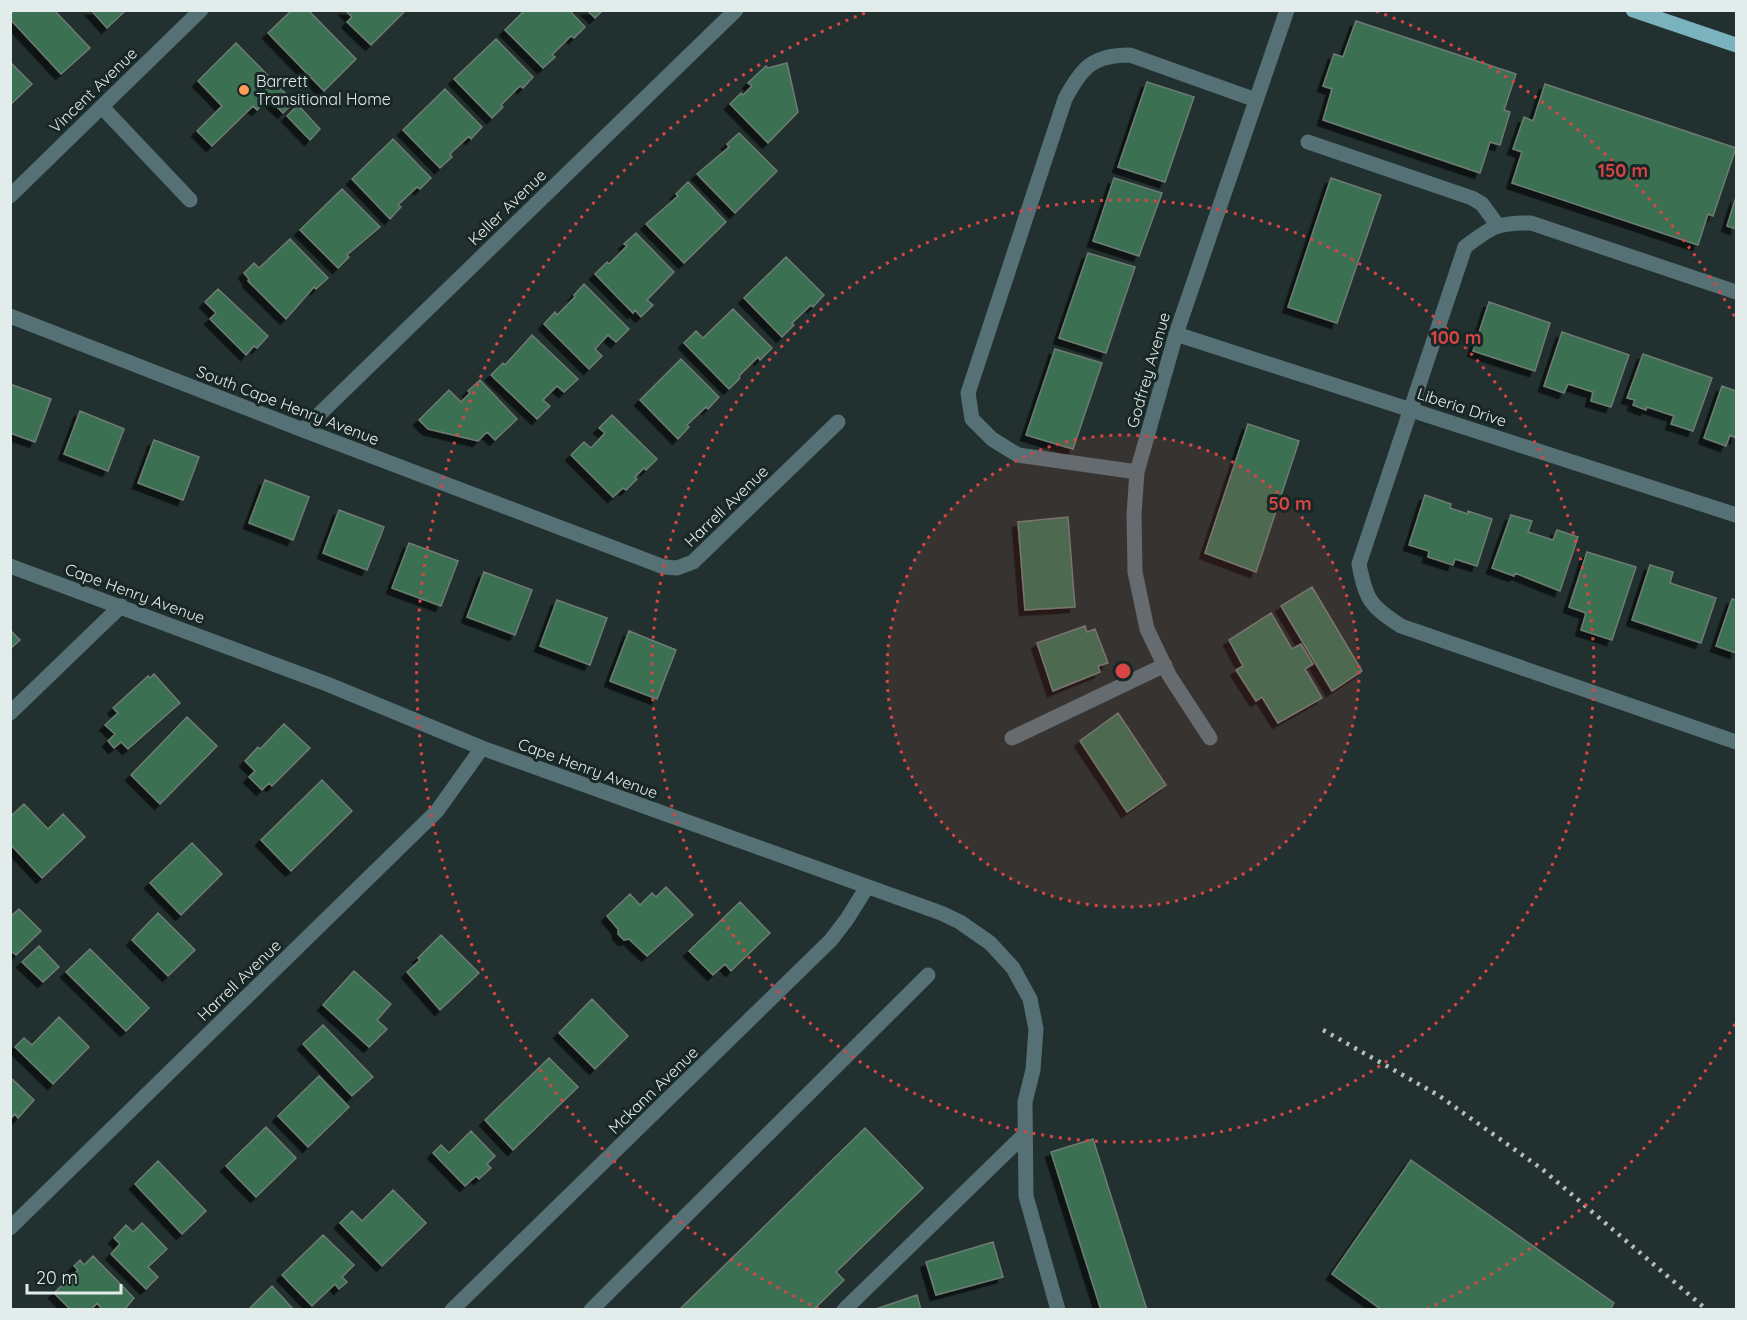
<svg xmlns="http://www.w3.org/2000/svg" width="1747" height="1320" font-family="Quicksand,sans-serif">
<defs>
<filter id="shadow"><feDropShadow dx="-5.5" dy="5.5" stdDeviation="0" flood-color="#0009"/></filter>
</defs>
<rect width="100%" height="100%" fill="#22312f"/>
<!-- building -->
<path fill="#3b6f52" stroke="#6e7c73" stroke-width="1.5" filter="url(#shadow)" d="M15,10H54L90,48L61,74L10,19V15Z
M91,10H126L107,28Z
M292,10H308L356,59L324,91L268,33Z
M345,10H406L371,45L347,22L352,17Z
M525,10H569L585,27L574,38L571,36L552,55L555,57L543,68L505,30Z
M587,10H603L595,18Z
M1356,21L1516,74L1504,110L1510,112L1500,145L1490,142L1480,173L1323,120L1332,89L1323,86L1334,54L1343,57Z
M496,39L533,77L523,88L520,86L501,105L503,107L492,118L454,79Z
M236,43L294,102L283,113L269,99L257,110L253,106L212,146L197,131L222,106L198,81Z
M10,62L32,84L10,105Z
M787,63L798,112L768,143L730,104L741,93L743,95L752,86L748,83L766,66L768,68Z
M1147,82L1194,97L1165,182L1118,167Z
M1545,84L1736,148L1713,216L1708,214L1698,245L1512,183L1522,152L1513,149L1524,117L1533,121Z
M445,89L482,127L471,139L469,136L450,154L452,157L440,168L403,130Z
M298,105L320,129L310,140L287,116Z
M739,133L777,171L735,213L697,174L729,147L727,144Z
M393,139L431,178L420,189L417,187L398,205L401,207L390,219L352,179Z
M1114,178L1162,193L1139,256L1093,241Z
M1331,178L1381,195L1337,323L1288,307Z
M688,182L726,222L684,263L646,224L678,196L676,194Z
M342,189L380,227L347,255L349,257L338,268L300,230Z
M1736,197V229L1727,226Z
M636,233L674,272L647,300L653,305L641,317L635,310L633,313L595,274L607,262L609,264L627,246L624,244Z
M290,239L328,278L316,289L314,287L286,319L248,281L249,279L244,273L254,263L259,268Z
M1088,253L1135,267L1106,353L1059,338Z
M786,257L824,295L813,307L811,305L792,323L794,325L782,337L744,298Z
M584,284L629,329L616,342L608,335L595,349L602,356L589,369L544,324L555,312L557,315L575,297L574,295Z
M218,289L268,336L257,348L254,346L246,355L210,319L216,313L205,302Z
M1489,302L1550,323L1535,371L1473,351Z
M733,309L772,348L760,360L758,357L739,376L740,378L729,389L684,343L696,331L703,338Z
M1562,332L1629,355L1611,407L1591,401L1593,392L1568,384L1564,393L1544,386Z
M532,335L578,379L564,392L557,386L543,400L550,406L537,419L491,375L503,363L505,365Z
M1055,349L1102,363L1073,449L1026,435Z
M1643,354L1712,378L1693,431L1671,424L1674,416L1647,407L1646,410L1633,405L1635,400L1627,398Z
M681,359L719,397L708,409L706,407L687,425L689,427L678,439L640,400Z
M480,380L517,419L495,440L487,432L478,441L428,429L419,420L449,390L461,402L470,393L468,391Z
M10,384L51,399L35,442L10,433Z
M1722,386L1736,391V438L1730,435L1726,446L1704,438Z
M80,411L124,429L108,471L64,454Z
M612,415L657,459L646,470L644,468L635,477L637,479L626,490L623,488L613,497L571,455L584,442L591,448L605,433L599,428Z
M1248,424L1299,441L1256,572L1205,553Z
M154,440L199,457L183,500L138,483Z
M265,480L309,497L293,540L249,523Z
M1425,495L1451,504L1450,508L1468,514V511L1492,519L1477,566L1455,559L1453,565L1428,557L1429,551L1409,545Z
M339,510L384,527L367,570L323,553Z
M1511,515L1532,521L1528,532L1553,540L1557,530L1578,537L1560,591L1515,573L1514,576L1492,568Z
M1068,517L1075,607L1025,610L1018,522Z
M409,543L458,561L441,606L392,588Z
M1587,552L1636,567L1612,640L1581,630L1586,613L1569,607Z
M1650,565L1673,572L1670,583L1716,598L1701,643L1632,620Z
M484,572L532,590L515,635L467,617Z
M1312,587L1362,671L1332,691L1281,606Z
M1732,599L1736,600V653L1716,646Z
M557,600L607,618L590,665L540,646Z
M1271,613L1292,649L1301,644L1313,664L1305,669L1322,698L1278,723L1262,697L1256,701L1236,670L1243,666L1229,640Z
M1085,626L1087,632L1095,629L1108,663L1098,666L1100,672L1053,691L1037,643Z
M10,630L20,640L10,649Z
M629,631L676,650L657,699L610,681Z
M154,674L180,703L128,749L121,742L114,748L108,741L115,734L105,725L118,713L113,708L148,676L150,678Z
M1118,713L1166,785L1127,812L1080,741Z
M187,717L217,746L160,804L131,775Z
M284,724L310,748L272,786L269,783L262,790L249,777L255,771L245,761L258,747L260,749Z
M322,780L352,811L291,871L261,840Z
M24,804L48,829L63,814L85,837L42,878L10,844V817Z
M192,843L222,874L181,915L150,883Z
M666,887L693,915L647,956L629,939L624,940L618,934V929L607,916L630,894L640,905L652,893L656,897Z
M740,902L770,933L731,971L725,964L713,975L689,951Z
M19,909L41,931L16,955L10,950V917Z
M158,913L195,950L168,976L132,940Z
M441,935L479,973L440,1010L407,972L420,960L418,958Z
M39,946L59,967L43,982L22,962Z
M90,949L149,1008L126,1031L66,972Z
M354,971L391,1004L377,1020L387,1029L369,1047L323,1005Z
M592,999L628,1036L595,1069L559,1033Z
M59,1017L89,1047L53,1084L15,1047L24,1038L32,1045Z
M323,1025L373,1077L352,1096L303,1044Z
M549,1058L578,1087L513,1150L485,1120Z
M319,1076L349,1107L308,1147L278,1116Z
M10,1077L34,1100L18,1118L15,1114L10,1119Z
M266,1127L296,1158L256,1197L226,1166Z
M865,1128L923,1188L836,1272L844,1280L813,1310H679Z
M471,1131L495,1156L487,1164L491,1168L479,1179L476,1176L465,1186L433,1153L441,1145L449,1153Z
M1093,1139L1147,1310H1101L1051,1152Z
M1411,1160L1614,1303L1610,1310H1382L1332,1274Z
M158,1161L206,1211L182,1234L135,1184Z
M393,1190L426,1223L382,1266L340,1223L352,1211L362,1221Z
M142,1223L167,1249L148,1267L158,1277L146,1289L111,1254L120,1244L114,1238L126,1225L133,1232Z
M323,1235L354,1265L342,1277L347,1282L339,1289L335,1284L312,1306L282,1275Z
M993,1242L1003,1277L936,1295L926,1262Z
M93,1256L134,1298L124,1310H103L97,1303L91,1310H71L54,1293L78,1270L74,1266L80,1260L84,1265Z
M272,1286L294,1310H248Z
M917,1295L921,1310H873Z"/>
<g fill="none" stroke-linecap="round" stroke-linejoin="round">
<!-- minor -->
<path stroke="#567176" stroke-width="15" d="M102,107L190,200
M1308,142L1472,198L1482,204L1498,226
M10,196L201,10
M1736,292L1531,223C1498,222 1491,227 1465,247L1359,564C1366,600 1370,606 1401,626L1736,742
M10,316L303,430L664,567L677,568L693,562L838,422
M1176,334L1736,515
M303,430L736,10
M1137,472L1018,455L992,439L972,419L968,393L1065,99C1082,67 1093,55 1130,55L1256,100
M10,566L327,684L482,748L941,913L960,922L990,943L1013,968L1030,999L1036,1029L1033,1070L1025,1102L1026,1196L1058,1310
M10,713L121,606
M1012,738L1165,665
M1210,738L1169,675L1147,629L1135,572L1134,514L1137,472L1176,334L1287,10
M10,1228L437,811L482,748
M452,1310L831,940L847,919L867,887
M591,1310L928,975
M844,1310L1025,1134"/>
<!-- major -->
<path stroke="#7ab3be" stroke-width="15" d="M1633,10L1736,45"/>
<!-- rail -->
<path stroke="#b2bebc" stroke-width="4.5" stroke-dasharray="3 6" stroke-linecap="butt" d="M1323,1030L1438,1095L1542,1169L1707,1310"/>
</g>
<!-- distance rings -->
<circle cx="1123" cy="671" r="236" fill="#d84545" fill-opacity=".12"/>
<g fill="none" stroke="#d84545" stroke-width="3" stroke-dasharray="3 6">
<circle cx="1123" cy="671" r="236"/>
<circle cx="1123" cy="671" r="471"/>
<path d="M1735 1024A707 707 0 0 1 1427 1309M819 1309A707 707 0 0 1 870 11M1376 11A707 707 0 0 1 1735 317"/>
</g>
<!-- markers -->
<circle fill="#fe9b58" stroke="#182725" stroke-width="2" cx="244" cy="90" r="6"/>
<g text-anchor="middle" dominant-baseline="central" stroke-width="6" stroke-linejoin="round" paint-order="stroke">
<!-- poi labels -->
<g font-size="16" fill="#e2ecea" stroke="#182725" text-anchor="start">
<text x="256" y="81">Barrett<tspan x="256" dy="18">Transitional Home</tspan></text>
</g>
<!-- street labels -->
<g font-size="16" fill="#e2ecea" stroke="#182725">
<text transform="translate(93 90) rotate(-44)">Vincent Avenue</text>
<text transform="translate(507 207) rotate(-44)">Keller Avenue</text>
<text transform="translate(1148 370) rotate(-74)">Godfrey Avenue</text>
<text transform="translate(288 405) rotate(21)">South Cape Henry Avenue</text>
<text transform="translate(1462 407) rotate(18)">Liberia Drive</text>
<text transform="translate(726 506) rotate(-44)">Harrell Avenue</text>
<text transform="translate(135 593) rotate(20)">Cape Henry Avenue</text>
<text transform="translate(588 768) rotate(20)">Cape Henry Avenue</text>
<text transform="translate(239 980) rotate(-44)">Harrell Avenue</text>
<text transform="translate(653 1090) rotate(-44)">Mckann Avenue</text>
</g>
</g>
<circle cx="1123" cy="671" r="9" fill="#d84545" stroke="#182725" stroke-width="3"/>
<g font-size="18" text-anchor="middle" font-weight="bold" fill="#d84545" stroke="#182725" stroke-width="6" stroke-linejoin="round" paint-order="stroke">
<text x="1623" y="177">150 m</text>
<text x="1456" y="344">100 m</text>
<text x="1290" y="510">50 m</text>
</g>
<!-- border -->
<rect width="1747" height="1320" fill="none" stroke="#e2ecea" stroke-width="24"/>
<!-- scale -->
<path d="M27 1284v9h94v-9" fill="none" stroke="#e2ecea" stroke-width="3"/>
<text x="36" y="1284" font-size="18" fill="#e2ecea" stroke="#182725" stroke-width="4.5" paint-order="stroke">20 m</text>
</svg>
